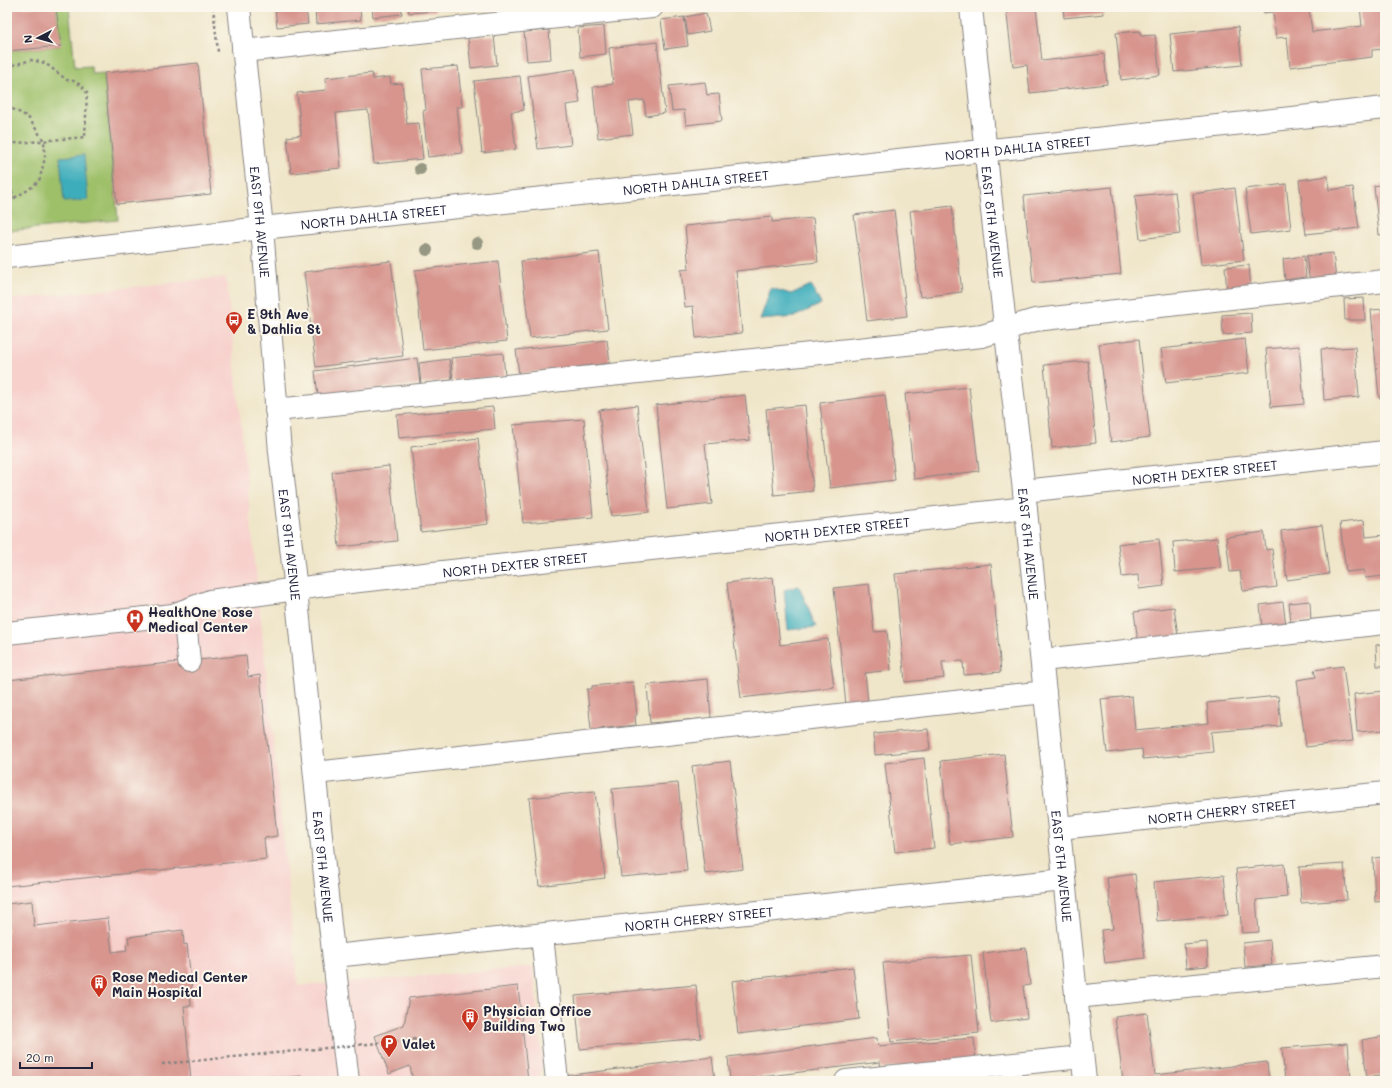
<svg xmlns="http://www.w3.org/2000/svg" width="1392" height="1088" font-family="Mali,sans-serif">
<rect width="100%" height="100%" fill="#fbf7ec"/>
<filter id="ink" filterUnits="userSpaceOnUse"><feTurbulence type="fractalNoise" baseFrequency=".025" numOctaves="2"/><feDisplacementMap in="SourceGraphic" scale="8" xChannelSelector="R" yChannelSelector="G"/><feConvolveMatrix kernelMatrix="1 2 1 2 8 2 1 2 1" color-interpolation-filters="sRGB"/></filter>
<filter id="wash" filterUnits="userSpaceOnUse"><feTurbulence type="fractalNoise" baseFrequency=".012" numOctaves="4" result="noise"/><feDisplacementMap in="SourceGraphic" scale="16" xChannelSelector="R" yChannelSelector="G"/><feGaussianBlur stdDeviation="0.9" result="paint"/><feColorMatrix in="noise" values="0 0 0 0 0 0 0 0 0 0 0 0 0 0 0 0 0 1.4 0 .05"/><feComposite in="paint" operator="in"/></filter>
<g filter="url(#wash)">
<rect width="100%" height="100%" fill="#efe5c8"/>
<!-- built -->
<path fill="#f7d0cc" d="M226,277L298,986L533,967L543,1067L538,1081H7V300Z"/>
<!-- green -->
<path fill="#9ec069" stroke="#607152" d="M56,7H69L75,67L91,66L92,74L104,73L118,220L7,231V51L60,46Z"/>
<!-- water -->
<path fill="#3eadbb" stroke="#30687b" d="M84,155L88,200L64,202L60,157Z
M811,285L821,304L794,317L760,320L771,288L791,294Z
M799,586L816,627L788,630L784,590Z"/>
<g id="blocks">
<!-- building -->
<path fill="#d7958e" d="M7,7H56L61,46L7,51Z
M275,7H306L308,24L277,27Z
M315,7H360L361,20L316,24Z
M372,7H401L402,14L373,17Z
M408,7H436V11L409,13Z
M447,7H475V8L448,10Z
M1006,7H1036L1042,61L1104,54L1107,84L1030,93L1027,65L1013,67Z
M1063,7H1103L1104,14L1064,18Z
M1263,7H1309L1312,32L1362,26L1360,7H1385V49L1372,50V57L1290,67L1287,37L1276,38L1273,12L1264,13Z
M706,13L710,31L688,35L685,17Z
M684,17L688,46L665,49L661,20Z
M604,26L606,54L580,57L578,28Z
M1238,27L1242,65L1174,72L1170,34Z
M549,30L551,59L527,61L524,32Z
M1140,31L1141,36L1155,35L1160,75L1121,80L1116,33Z
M494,35L497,65L471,68L468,38Z
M657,42L665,113L646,116L644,100L629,102L633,134L598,138L593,87L613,84L609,48Z
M198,63L211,194L117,204L104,73Z
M458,66L462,107H457L462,153L428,157L423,111L426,110L422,69Z
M575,69L580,103L566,105L571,145L538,149L528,76Z
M372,73L373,79L390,77L391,84L402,83L407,124L419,123L423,159L374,164L368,110L336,113L341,168L291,173L287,137L301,135L297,93L326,90L325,78Z
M520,76L524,110L511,112L516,149L482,153L474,81Z
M705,82L707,95L719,94L722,121L686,125L684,110L672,111L669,86Z
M1328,176L1329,190L1353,187L1359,228L1306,234L1299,180Z
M1286,184L1291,229L1251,234L1245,189Z
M1385,184V234L1379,235L1374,186Z
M1112,187L1121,274L1033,283L1024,196Z
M1235,188L1244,260L1201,265L1193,194Z
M1175,192L1180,234L1140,239L1135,196Z
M952,206L962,292L920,297L910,211Z
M894,210L907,316L867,321L854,215Z
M772,217V222L813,218L818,262L736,271L742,333L696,338L693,306L685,307L681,270L689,269L685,226Z
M599,252L608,329L530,338L521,261Z
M1333,253L1336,280L1310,283L1306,256Z
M1304,256L1306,277L1285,280L1283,259Z
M391,261L403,356L316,367L304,272Z
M498,261L507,341L423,350L415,270Z
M1249,265L1251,291L1227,293L1225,267Z
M1364,298L1365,320H1345L1344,299Z
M1385,309V398H1379L1371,310Z
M1251,313L1252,333L1223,335L1222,315Z
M1139,339L1150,437L1111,442L1099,344Z
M1245,339L1249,373L1166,383L1161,349Z
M607,340L610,363L519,374L516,350Z
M1299,346L1304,404L1271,407L1266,349Z
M1355,347L1359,397L1324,400L1321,349Z
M503,353L505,376L453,381L451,358Z
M417,358L420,384L318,396L315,371Z
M449,359L452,380L421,384L419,363Z
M1088,361L1096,443L1052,448L1044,365Z
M969,387L979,471L914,479L905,394Z
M745,395L750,440L705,444L712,504L667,509L656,405Z
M885,395L895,480L830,488L820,403Z
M637,405L649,512L611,516L599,410Z
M805,405L813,491L774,495L766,409Z
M493,407L495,429L399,438L397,415Z
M584,419L593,517L523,523L513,425Z
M478,438L488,524L421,532L411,447Z
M389,466L397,541L339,547L332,472Z
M1364,520L1366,537L1385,535V576L1365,578L1364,570L1346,572L1340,523Z
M1322,525L1329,574L1287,580L1281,531Z
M1264,532L1266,550L1272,549L1277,587L1243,591L1240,571L1230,572L1226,537Z
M1217,538L1221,568L1175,572L1173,542Z
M1159,539L1164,586L1139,589L1138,575L1122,577L1118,544Z
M991,564L1001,672L964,675L963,661L942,662L944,678L905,682L895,574Z
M773,577L780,645L828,639L834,687L741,698L727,583Z
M869,584L874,632L887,631L891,670L865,673L868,703L846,705L834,588Z
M1310,601L1311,622L1291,623L1289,603Z
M1283,602L1286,626L1262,628L1260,605Z
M1174,607L1178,636L1138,642L1134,612Z
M1385,644V666H1377L1376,645Z
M246,655L248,677L260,675L277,836L264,838L266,859L7,886V680Z
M1343,666L1353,741L1306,747L1297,680L1316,677L1314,670Z
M708,679L711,718L650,723L647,685Z
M633,682L637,715L635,716L636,725L591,730L587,689H592V686Z
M1385,691V730L1357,732L1354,694Z
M1132,696L1135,730L1209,723L1207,703L1278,696L1281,726L1211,732L1213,752L1143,759L1142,749L1107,753L1101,699Z
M928,729L930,750L875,755L874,734Z
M1004,754L1013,837L950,844L941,761Z
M924,758L934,848L895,852L885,763Z
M730,761L743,869L705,874L692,766Z
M678,783L687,871L621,877L612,789Z
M595,791L605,878L539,886L529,798Z
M1385,857V901L1375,902L1373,858Z
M1284,864L1287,897L1256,900L1259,932L1242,933L1236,869Z
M1344,864L1347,900L1301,903L1299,867Z
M1135,874L1145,958L1105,963L1101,930L1113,929L1107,878Z
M1224,875L1228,915L1157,921L1154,882Z
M32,901L34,926L108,918L112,952L127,950L126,945L129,944L128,937L183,930L184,945L187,944L192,990L190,991L191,1006H184L191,1081H7V904Z
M1270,940L1272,965L1245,967L1243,943Z
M1207,942L1208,966L1186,968L1184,944Z
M1026,948L1030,985L1023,986L1027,1018L991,1023L983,953Z
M971,955L979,1033L891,1042L883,963Z
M853,967L859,1019L738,1034L732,981Z
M696,985L701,1038L580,1049L575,996Z
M518,986L528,1081H413L410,1066L389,1074L375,1036L404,1025L409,998Z
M1147,1013L1155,1075L1267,1062L1269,1081H1140L1139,1079L1123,1081L1115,1017Z
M1385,1036V1075L1367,1078L1362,1040Z
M877,1038L878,1046L974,1038L976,1061L881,1069L880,1062L730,1081L728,1057Z
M1348,1043L1351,1081H1285L1282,1048Z
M712,1057L715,1080L564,1081V1076Z
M302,1076L303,1081H261V1080Z"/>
</g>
</g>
<g filter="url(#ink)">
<use href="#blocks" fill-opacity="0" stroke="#888482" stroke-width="1"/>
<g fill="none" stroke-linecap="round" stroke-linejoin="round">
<defs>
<g id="minor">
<path id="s1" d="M239,7L262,228L280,452L296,590L330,925L348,1081"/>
<path id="s2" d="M971,7L989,184L1024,491L1085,1081"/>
<path d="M243,51L652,7"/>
<path id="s3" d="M7,257L262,228L1385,108"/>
<path d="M276,410L982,336L1035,320L1385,281"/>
<path id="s4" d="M1024,491L1385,452"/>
<path d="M184,611L189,661"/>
<path id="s5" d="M7,633L173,615L210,601L332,584L1026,508"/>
<path d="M1042,660L1385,623"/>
<path d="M315,773L1045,692"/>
<path id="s6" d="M1060,828L1385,793"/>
<path d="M542,935L557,1081"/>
<path id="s7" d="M334,956L1064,880"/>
<path d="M1076,997L1385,966"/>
<path d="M846,1081L1082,1057"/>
</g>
</defs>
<!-- minor casing -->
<use href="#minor" stroke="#888482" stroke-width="24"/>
<!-- path -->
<path stroke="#888482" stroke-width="2.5" stroke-dasharray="3 3" stroke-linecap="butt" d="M213,7L218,52
M7,67L31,60L45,63L67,80L74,81L82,86L87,93L85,137L7,144
M7,106L28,117L44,141L45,158L39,181L28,190L7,202
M7,180L15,199"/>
<!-- minor -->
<use href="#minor" stroke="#fff" stroke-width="22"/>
<!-- path-bridge -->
<path stroke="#888482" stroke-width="2.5" stroke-dasharray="3 3" stroke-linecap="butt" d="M162,1064L419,1039"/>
</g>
<!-- trees -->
<g fill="#969883">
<circle cx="420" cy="169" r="6"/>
<circle cx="477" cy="243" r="6"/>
<circle cx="427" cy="250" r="6"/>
</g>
</g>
<!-- icons -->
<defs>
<symbol id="bus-pin" viewBox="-11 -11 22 30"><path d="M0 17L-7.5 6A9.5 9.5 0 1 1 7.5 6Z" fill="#c8321e" stroke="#fbf7ec"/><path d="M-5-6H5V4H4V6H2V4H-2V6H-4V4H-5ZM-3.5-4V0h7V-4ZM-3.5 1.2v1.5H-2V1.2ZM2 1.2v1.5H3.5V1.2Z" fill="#fff"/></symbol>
<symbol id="hospital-pin" viewBox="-11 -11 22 30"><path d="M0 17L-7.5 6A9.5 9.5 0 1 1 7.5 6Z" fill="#c8321e" stroke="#fbf7ec"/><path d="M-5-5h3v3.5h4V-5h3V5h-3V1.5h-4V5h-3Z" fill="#fff"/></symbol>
<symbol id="building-pin" viewBox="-11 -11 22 30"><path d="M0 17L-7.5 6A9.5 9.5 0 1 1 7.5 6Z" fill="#c8321e" stroke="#fbf7ec"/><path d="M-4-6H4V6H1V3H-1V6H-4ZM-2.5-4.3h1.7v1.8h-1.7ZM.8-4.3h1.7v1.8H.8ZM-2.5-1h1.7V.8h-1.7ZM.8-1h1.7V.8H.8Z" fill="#fff"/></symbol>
<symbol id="parking-pin" viewBox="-11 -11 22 30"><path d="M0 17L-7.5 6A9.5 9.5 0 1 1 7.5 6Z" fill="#c8321e" stroke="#fbf7ec"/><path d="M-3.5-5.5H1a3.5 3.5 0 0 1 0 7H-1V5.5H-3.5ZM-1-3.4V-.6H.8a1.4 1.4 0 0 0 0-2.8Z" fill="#fff"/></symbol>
</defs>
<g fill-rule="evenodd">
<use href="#bus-pin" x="224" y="310" width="20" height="27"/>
<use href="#hospital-pin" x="125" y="608" width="20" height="27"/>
<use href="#building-pin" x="89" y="973" width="20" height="27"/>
<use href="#building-pin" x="460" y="1007" width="20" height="27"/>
<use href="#parking-pin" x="379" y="1033" width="20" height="27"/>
</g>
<g text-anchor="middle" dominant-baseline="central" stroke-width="4" stroke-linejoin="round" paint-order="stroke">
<!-- street labels -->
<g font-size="13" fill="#22223b" stroke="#fbf7ec">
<text stroke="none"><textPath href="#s3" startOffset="1017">NORTH DAHLIA STREET</textPath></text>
<text stroke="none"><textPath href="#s3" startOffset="693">NORTH DAHLIA STREET</textPath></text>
<text stroke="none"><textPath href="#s3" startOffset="369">NORTH DAHLIA STREET</textPath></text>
<text stroke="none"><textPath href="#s1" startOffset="216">EAST 9TH AVENUE</textPath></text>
<text stroke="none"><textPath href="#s2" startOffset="216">EAST 8TH AVENUE</textPath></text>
<text stroke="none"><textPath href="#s4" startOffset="182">NORTH DEXTER STREET</textPath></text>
<text stroke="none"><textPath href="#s5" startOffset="838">NORTH DEXTER STREET</textPath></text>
<text stroke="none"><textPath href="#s1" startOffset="540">EAST 9TH AVENUE</textPath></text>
<text stroke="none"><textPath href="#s2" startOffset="540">EAST 8TH AVENUE</textPath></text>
<text stroke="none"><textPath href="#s5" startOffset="514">NORTH DEXTER STREET</textPath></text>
<text stroke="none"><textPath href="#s6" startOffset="163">NORTH CHERRY STREET</textPath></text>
<text stroke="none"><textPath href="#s2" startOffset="864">EAST 8TH AVENUE</textPath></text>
<text stroke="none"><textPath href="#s1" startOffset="864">EAST 9TH AVENUE</textPath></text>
<text stroke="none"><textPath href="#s7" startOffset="367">NORTH CHERRY STREET</textPath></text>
</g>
<!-- poi labels -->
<g font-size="13" font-weight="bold" fill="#22223b" stroke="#fbf7ec" text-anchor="start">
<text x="247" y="313">E 9th Ave<tspan x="247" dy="15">&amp; Dahlia St</tspan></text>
<text x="148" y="611">HealthOne Rose<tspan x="148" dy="15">Medical Center</tspan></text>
<text x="112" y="976">Rose Medical Center<tspan x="112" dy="15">Main Hospital</tspan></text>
<text x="483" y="1010">Physician Office<tspan x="483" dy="15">Building Two</tspan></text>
<text x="402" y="1043">Valet</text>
</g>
</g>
<!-- margin -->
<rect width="1392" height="1088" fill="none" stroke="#fbf7ec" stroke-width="24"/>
<!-- north arrow -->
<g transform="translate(38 38) rotate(264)" stroke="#fbf7ec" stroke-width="3" paint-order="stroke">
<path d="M0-3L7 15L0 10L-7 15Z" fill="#22223b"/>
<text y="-6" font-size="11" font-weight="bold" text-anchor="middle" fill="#22223b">N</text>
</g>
<!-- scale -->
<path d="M20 1062v6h72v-6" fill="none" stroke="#22223b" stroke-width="2"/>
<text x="26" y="1062" font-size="12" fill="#22223b" stroke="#fbf7ec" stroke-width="3" paint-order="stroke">20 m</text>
</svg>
